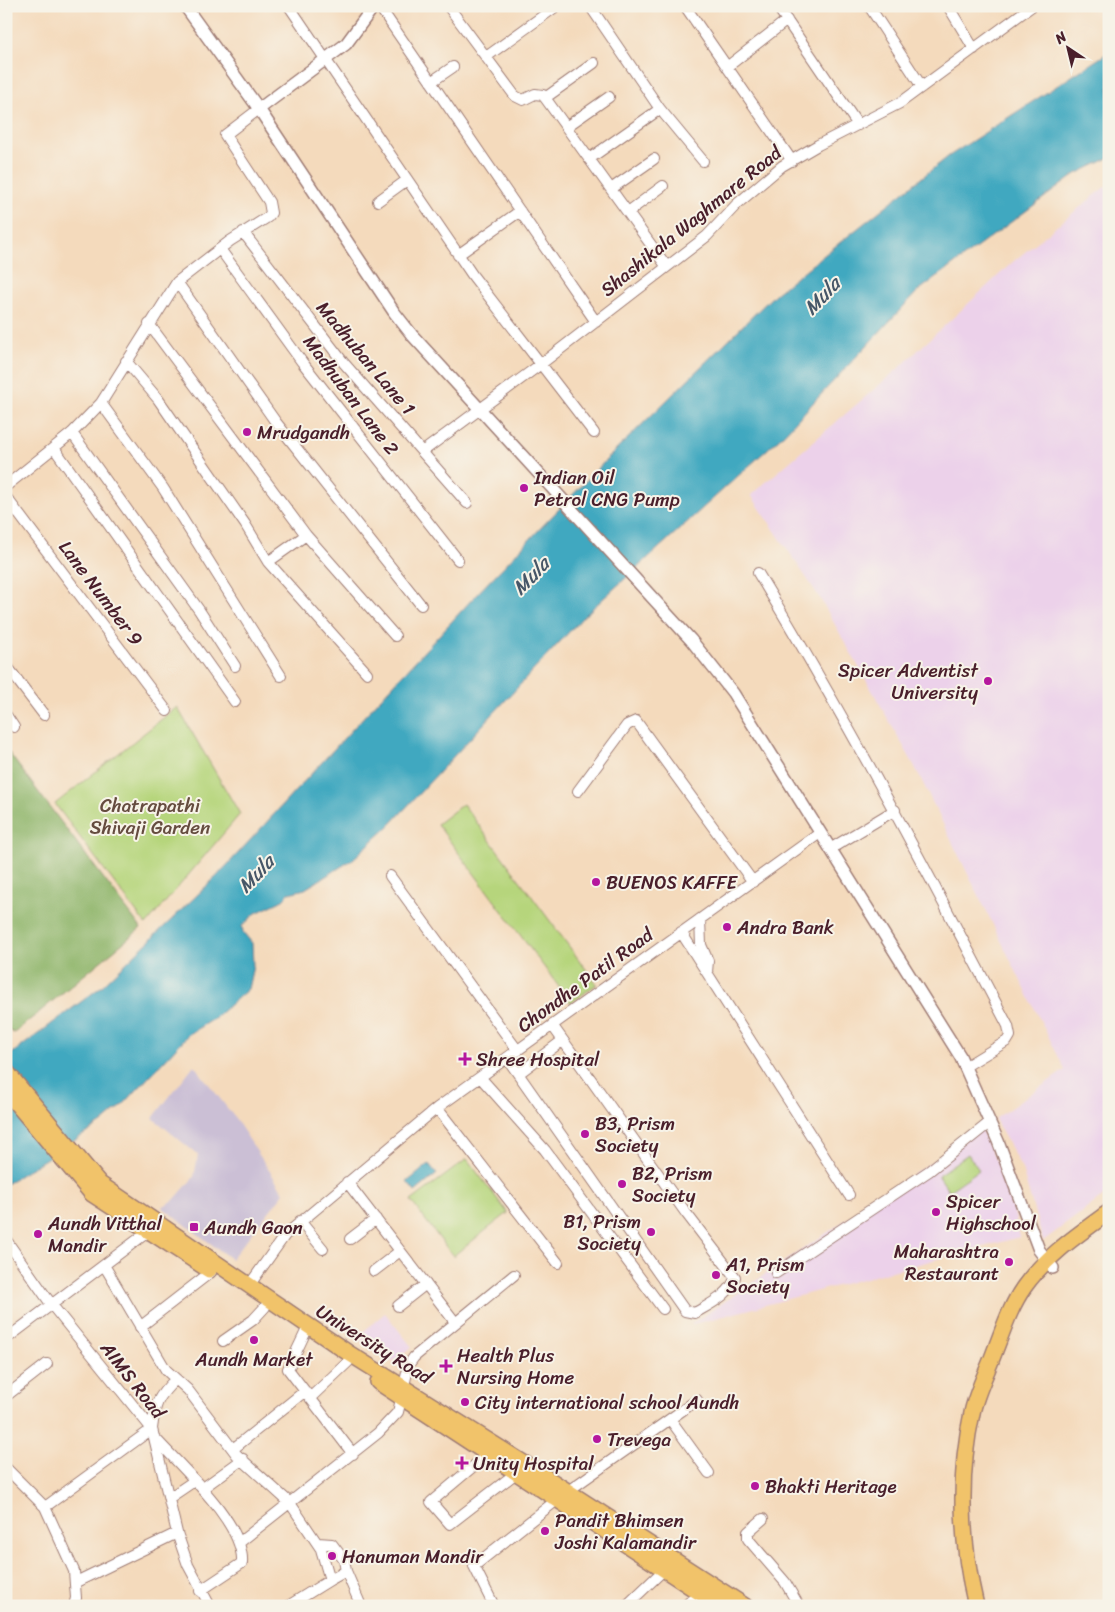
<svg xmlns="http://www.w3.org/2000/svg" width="1115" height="1612" font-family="Sriracha,sans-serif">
<rect width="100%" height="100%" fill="#f7f3e8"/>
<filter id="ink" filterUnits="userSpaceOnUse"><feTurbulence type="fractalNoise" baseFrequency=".02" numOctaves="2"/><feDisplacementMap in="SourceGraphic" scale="10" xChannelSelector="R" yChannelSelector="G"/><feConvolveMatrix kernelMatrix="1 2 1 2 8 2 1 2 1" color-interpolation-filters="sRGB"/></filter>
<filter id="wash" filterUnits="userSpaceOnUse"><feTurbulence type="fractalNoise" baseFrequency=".0096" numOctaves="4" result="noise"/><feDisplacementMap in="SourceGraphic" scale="20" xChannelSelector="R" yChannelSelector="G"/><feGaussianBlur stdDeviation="1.12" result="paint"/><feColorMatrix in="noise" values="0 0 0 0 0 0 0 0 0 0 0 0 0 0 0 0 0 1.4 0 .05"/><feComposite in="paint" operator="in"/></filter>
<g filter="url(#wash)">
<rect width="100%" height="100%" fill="#f4dabc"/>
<!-- built -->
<path fill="#ecd1ea" d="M1106,186L1109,190V1192L1043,1241L1022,1169L995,1119L1065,1070L914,765L820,598L751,495L899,368L1014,261Z
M981,1129L1008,1186L1020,1237L690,1325Z
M385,1313L412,1347L392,1362L356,1338Z"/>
<!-- industrial -->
<path fill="#cbbfd5" d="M194,1065L235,1118L284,1193L231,1259L162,1207L174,1200L194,1177L198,1155L153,1118Z"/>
<!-- green -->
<path fill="#b6d57c" stroke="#807a54" d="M177,707L240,814L146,925L55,804Z
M463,804L597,984L571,1003L437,824Z
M968,1154L979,1170L949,1191L938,1175Z
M467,1159L508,1213L453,1256L411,1201Z"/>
<!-- forest -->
<path fill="#90b66c" stroke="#6d6a4c" d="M6,749L141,928L14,1033L6,1029Z"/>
<!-- water -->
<path fill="#3fa8c0" stroke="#446476" d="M1109,52V158L1076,174L918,291L782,436L583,617L389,826L352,860L305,889L289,893L281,901L256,913L242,926L243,932L252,943L253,966L248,989L216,1017L189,1034L122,1106L102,1123L6,1184V1058L102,986L217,876L476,595L613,453L775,294L949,156Z
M429,1164L437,1174L415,1192L407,1182Z"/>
</g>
<g filter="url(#ink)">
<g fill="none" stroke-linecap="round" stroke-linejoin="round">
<defs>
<path id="minor" d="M289,6L473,276L594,433
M379,6L596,322
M448,6L515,96L523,100L535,94L543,95L667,267
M590,6L660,109L703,161
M685,6L792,161
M777,6L858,125
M869,6L922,87
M948,6L974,49
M486,57L554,8
M727,67L787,20
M431,82L453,67
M545,98L594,63
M566,127L609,97
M589,159L660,109
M611,189L654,159
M378,201L407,180
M628,212L663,186
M243,232L343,362L467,503
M220,249L302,362L458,560
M458,255L520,211
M177,282L275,421L421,605
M149,324L306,535L395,636
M126,361L158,399L245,524L268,562L367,673
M101,403L163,488L281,676
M72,433L199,610L235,666
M54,448L235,702
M422,452L541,364L707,236L737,204L782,166L818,145L900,103L1032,6
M6,486L72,433L101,403L177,282L230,241L268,217L271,213L269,202L225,135L259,109
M6,497L167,711
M268,562L306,535
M758,573C848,721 928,873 1008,1026L1010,1036L1007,1041L966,1066
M6,665L44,715
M6,715L14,727
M578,791L627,725L636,721L753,882
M830,849L895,810
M390,876L518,1051
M700,919L701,945L708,961L707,972
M681,932L849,1195
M507,1058L685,1311L695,1313C708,1305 732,1294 735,1277L686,1213L552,1025
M518,1074L562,1041
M480,1077L545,1150L663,1309
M437,1108L558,1263
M347,1182L455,1322
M300,1221L323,1249
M350,1239L376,1219
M6,1240L51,1304L152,1429L177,1533L188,1565L210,1606
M104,1265L166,1370L188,1390L237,1455L290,1503L321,1549L330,1580L288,1606
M374,1271L400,1251
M776,1273L929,1171L989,1123
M248,1287L285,1235L437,1108L820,833
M398,1306L426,1284
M140,1327L211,1272
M308,1327L288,1369L353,1454
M6,1339L149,1231
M223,1341L253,1320L265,1307
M6,1396L47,1364
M310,1398L348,1362
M670,1419L709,1473
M155,1438C181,1467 245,1524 242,1563L200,1591
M233,1449L305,1391
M488,1454L431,1502L450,1524L516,1473
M6,1468L45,1507L74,1571L76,1598L74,1606
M203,1488L243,1459
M568,1491L697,1400
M169,1498L194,1481
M45,1507L152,1429C155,1404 157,1397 176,1379
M763,1519L748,1532V1539L785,1582L799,1606
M240,1542L378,1433L398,1412L409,1364L414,1357L514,1275
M318,1543L332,1544L344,1560L346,1571
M330,1580L346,1571L361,1606
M76,1582L177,1533
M494,1606L474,1566L558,1499
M626,1606L669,1565
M685,1606L703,1590"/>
<path id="tertiary" d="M185,6L259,109L394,312L412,335L691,640L733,693L960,1056L998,1141L1039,1250L1053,1268
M259,109L346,44L374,6"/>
<path id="primary" d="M6,1071L100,1184L347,1352L527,1465L745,1606
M6,1091L92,1194L209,1270
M378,1382L720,1606
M976,1606C961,1544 958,1476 972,1413C976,1393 987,1372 994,1353C1003,1330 1010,1307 1024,1287C1046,1256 1079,1234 1109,1212"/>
</defs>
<!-- minor casing -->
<use href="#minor" stroke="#9f7c74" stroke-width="12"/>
<!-- tertiary casing -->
<use href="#tertiary" stroke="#9f7c74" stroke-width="14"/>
<!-- primary casing -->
<use href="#primary" stroke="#9f7c74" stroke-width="18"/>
<!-- minor -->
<use href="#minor" stroke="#fff" stroke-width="10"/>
<!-- tertiary -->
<use href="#tertiary" stroke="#fff" stroke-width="11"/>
<!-- primary -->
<use href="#primary" stroke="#f1c36a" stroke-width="15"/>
</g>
</g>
<!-- markers -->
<g fill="#b5179e" stroke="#f7f3e8" stroke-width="2">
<circle cx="247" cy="432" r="5"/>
<circle cx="524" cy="488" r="5"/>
<circle cx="988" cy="681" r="5"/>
<circle cx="596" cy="882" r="5"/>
<circle cx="727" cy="927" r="5"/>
<path d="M462.5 1051.5h5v5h5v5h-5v5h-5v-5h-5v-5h5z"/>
<circle cx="585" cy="1134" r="5"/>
<circle cx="622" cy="1184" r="5"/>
<circle cx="936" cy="1212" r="5"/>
<rect x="189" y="1222" width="10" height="10" rx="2.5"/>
<circle cx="651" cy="1232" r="5"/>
<circle cx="38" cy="1234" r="5"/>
<circle cx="1009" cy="1262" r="5"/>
<circle cx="716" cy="1275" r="5"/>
<circle cx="254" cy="1340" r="5"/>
<path d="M443.5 1358.5h5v5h5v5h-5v5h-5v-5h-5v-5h5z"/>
<circle cx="465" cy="1402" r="5"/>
<circle cx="597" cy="1439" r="5"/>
<path d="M459.5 1455.5h5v5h5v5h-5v5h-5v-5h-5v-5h5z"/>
<circle cx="755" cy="1486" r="5"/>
<circle cx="545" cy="1531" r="5"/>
<circle cx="332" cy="1556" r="5"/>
</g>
<g text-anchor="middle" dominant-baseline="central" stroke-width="4" stroke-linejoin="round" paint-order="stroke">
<!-- street labels -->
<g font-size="19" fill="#4a1f2b" stroke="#f7f3e8">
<text transform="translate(691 221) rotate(-39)">Shashikala Waghmare Road</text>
<text transform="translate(366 358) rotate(50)">Madhuban Lane 1</text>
<text transform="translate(351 395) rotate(53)">Madhuban Lane 2</text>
<text transform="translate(101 593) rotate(53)">Lane Number 9</text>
<text transform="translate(585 980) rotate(-36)">Chondhe Patil Road</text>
<text transform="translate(374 1344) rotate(32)">University Road</text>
<text transform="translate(133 1380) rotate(52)">AIMS Road</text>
</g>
<!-- poi labels -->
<g font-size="19" fill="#4a1f2b" stroke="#f7f3e8" text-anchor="start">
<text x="257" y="432">Mrudgandh</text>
<text x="534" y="477">Indian Oil<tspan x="534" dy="22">Petrol CNG Pump</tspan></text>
<text x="978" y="670" text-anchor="end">Spicer Adventist<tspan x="978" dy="22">University</tspan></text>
<text x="606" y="882">BUENOS KAFFE</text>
<text x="737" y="927">Andra Bank</text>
<text x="476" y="1059">Shree Hospital</text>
<text x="595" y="1123">B3, Prism<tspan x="595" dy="22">Society</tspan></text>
<text x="632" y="1173">B2, Prism<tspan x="632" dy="22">Society</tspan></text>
<text x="946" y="1201">Spicer<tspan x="946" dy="22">Highschool</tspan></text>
<text x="641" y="1221" text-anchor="end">B1, Prism<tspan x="641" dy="22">Society</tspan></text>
<text x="48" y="1223">Aundh Vitthal<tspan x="48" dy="22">Mandir</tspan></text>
<text x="204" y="1227">Aundh Gaon</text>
<text x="999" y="1251" text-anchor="end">Maharashtra<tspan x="999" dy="22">Restaurant</tspan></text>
<text x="726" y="1264">A1, Prism<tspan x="726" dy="22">Society</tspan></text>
<text x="457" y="1355">Health Plus<tspan x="457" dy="22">Nursing Home</tspan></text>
<text x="254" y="1359" text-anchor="middle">Aundh Market</text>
<text x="475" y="1402">City international school Aundh</text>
<text x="607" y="1439">Trevega</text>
<text x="473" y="1463">Unity Hospital</text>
<text x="765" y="1486">Bhakti Heritage</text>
<text x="555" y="1520">Pandit Bhimsen<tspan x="555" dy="22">Joshi Kalamandir</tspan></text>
<text x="342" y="1556">Hanuman Mandir</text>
</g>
<!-- park labels -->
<g font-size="19" fill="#654c3f" stroke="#f7f3e8">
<text x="150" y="805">Chatrapathi<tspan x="150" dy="22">Shivaji Garden</tspan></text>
</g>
<!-- water labels -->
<g font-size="20" font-style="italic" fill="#465667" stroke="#f7f3e8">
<text transform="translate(822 296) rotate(-47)">Mula</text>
<text transform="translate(531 576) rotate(-46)">Mula</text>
<text transform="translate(256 874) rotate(-47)">Mula</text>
</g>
</g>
<!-- margin -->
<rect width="1115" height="1612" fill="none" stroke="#f7f3e8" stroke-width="25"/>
<!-- north arrow -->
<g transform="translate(1068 48) rotate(325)" stroke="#f7f3e8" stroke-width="4" paint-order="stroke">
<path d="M0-4L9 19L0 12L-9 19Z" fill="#4a1f2b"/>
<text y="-8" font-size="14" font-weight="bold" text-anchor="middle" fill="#4a1f2b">N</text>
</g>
</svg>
